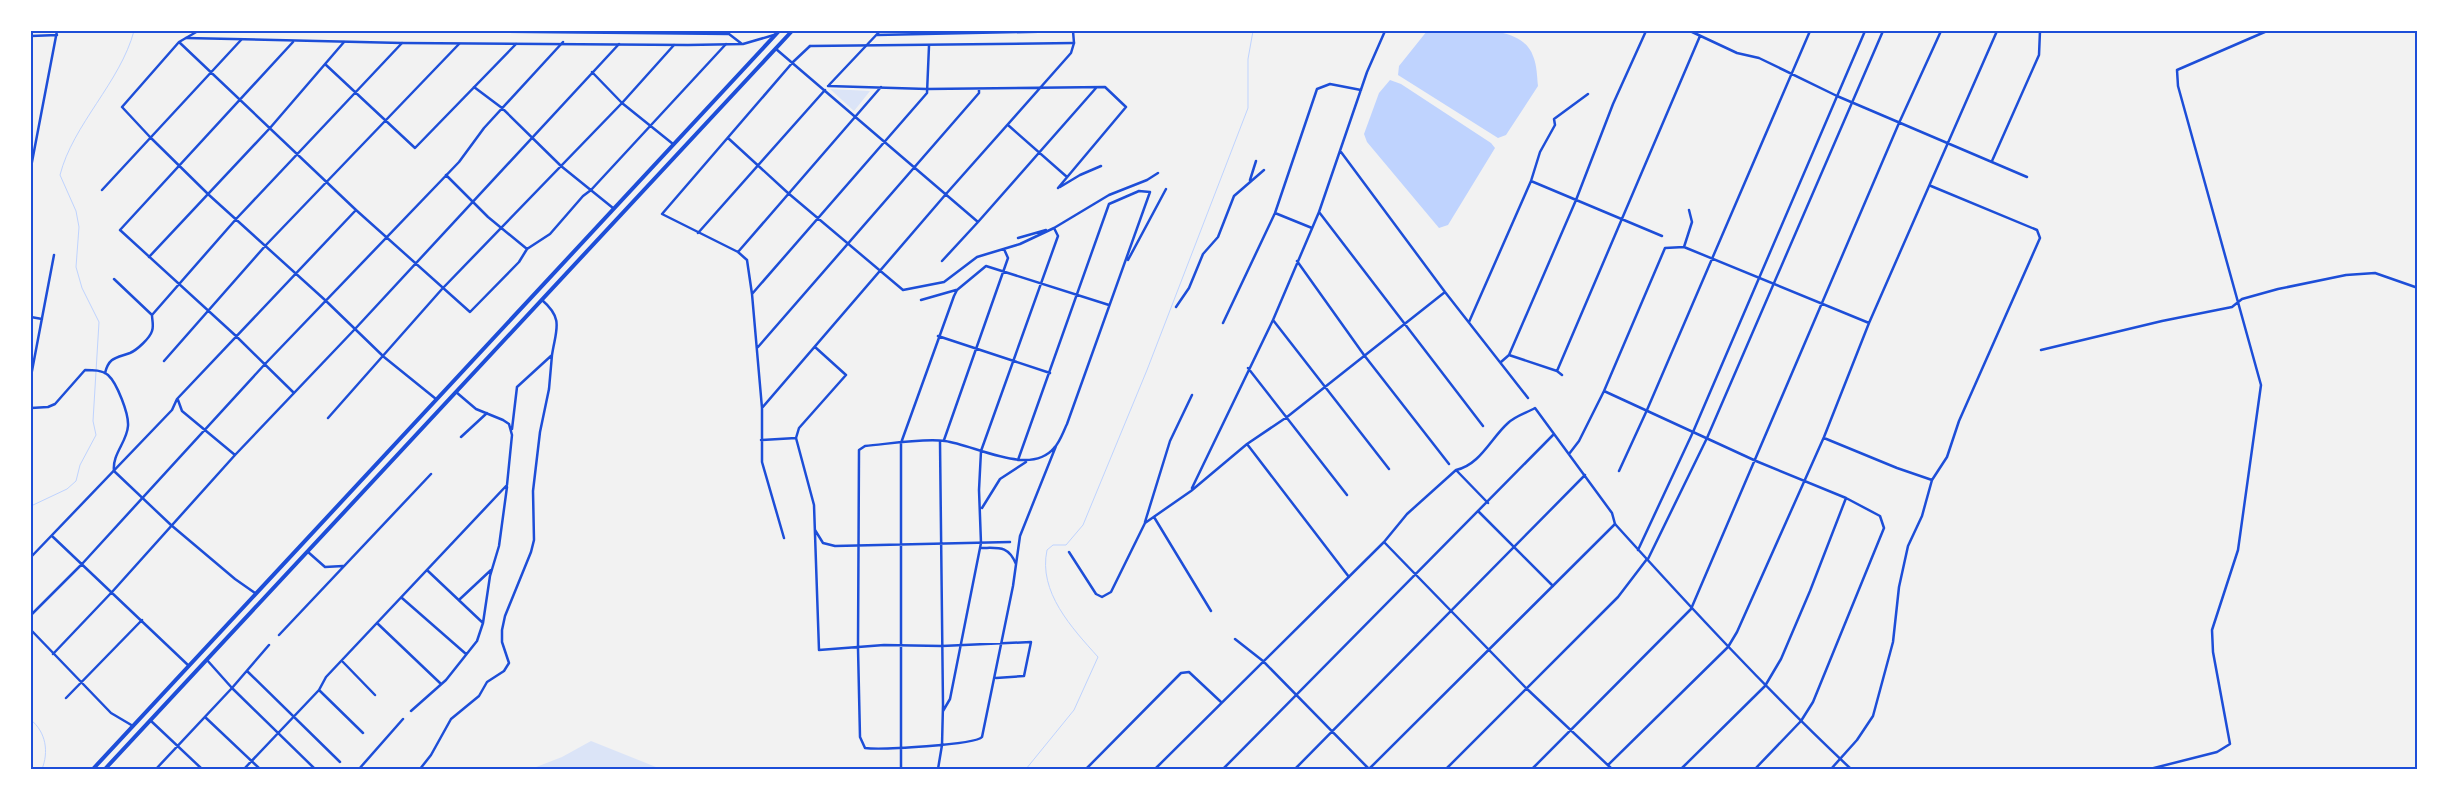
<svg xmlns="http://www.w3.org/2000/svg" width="2449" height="800" font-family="'Asap Condensed',sans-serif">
<rect width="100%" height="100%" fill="#f2f2f2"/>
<!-- green -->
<path fill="#dbe4f7" d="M830,89L870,91L854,111Z
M591,741L661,769H531L562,757Z"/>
<!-- water -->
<path fill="#bfd3fe" d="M1427,31C1457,31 1521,21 1533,56C1537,65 1537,77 1538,86L1506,135L1498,138L1398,75L1399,66Z
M1390,80L1401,84L1491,143L1495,148L1448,225L1439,228L1367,142L1364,134L1379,93Z"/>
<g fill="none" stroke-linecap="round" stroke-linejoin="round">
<!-- stream -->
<path stroke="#bfd3fe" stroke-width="1" d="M31,506L67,489L76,481L80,465L96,435L93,421L99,322L82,288L76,267L79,227L76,211L60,175C73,124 120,83 134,31
M31,720C46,732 49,752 42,769
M1026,769L1074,710L1098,657C1072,628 1038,592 1047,550L1053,545H1066L1083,525L1147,370L1248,108V59L1253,31"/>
<!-- minor -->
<path stroke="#1d4ed8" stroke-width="2.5" d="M198,31L179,42L122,107L150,137L209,195L325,300L384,357L436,399
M1690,31L1737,53L1759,58L1837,96L2027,177
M877,35L1072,31
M31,36L57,35
M179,42L356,210L470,312L519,262L527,249L550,234L583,196L591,190L726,44
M293,42L120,230L236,336L294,393
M776,49L978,222L942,261
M325,64L415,148L516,44
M592,72L622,103L673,144
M829,85L880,31
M828,86L927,89L1105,87L1126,107L1058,188
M474,87L502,108L561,166L613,208
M1008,125L1067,177
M728,138L788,193L903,290L944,282L977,257L1020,244L1054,228
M1341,152L1445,292L1528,398
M1992,161L2039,55L2040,31
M31,167L57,31
M446,175L488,217L527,249
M1250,180L1256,161
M1531,181L1662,236
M1060,187L1080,175L1101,166
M102,190L241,40
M1319,212L1483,426
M1275,213L1312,228
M978,222L1096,88
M698,233L825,90
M1018,238L1046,230
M1684,247L1692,222L1689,210
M738,252L881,87
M149,257L270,128L344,42
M1128,260L1166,189
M1297,261L1364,355L1449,464
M114,279L152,315
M752,294L927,93L929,46
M921,300L956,290
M1176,307L1189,288L1203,254L1218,237L1234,196L1264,170
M31,317L42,319
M1273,320L1389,469
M1469,322L1531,181L1540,152L1555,125L1554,119L1588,94
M1223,323L1275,213L1317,89L1330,84L1361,90
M938,336L1050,373
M758,347L979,93V89
M815,347L846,375L799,428L796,438L814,505L819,650L884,645L942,646L1031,642L1024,676L996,678
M2041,350L2162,321L2232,307L2242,299L2278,289L2346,275L2375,273L2418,288
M1509,355L1576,200L1613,104L1646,31
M164,361L266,245L459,44
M1501,362L1509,355L1557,371L1562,375
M1248,368L1347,495
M1557,371L1700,36
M105,373C109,357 116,358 130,353C137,350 150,338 152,331C154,326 152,320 152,315L237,218L402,43
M31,376L54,255
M1604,391L1665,248L1684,247L1869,323
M178,400L182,411L235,455
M762,408L946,194L1071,53L1074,43L1073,31
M328,418L442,289L622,103L674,45
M512,429L517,387L552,355C556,329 564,319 542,300
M461,437L487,413
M1824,438L1897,468L1932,480
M761,440L796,438
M944,440L1008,258L1004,249
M1247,444L1349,577
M1569,454L1579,441L1604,391L1756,461L1846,498L1880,516L1884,528L1813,702L1801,721L1755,769
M1018,460L1109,204L1139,191L1150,192L1067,424C1063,432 1060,442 1054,448C1030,477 975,445 945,441C923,438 888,444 865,446L859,450L858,648L860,737L865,748C880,750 975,745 982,737L1013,586L1020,536L1056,446
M1456,470L1488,503
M1619,471L1647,410L1810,31
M1192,488L1273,320L1319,212L1367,72L1385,31
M982,508L1000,479L1026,462
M1479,512L1553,586
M1154,517L1211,611
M1145,522L1170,441L1192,395
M815,530L823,543L835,546L1010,542
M52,536L189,666
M784,538L762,462V408L752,294L747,260L738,252L662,214L793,62L810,46
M1384,542L1526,688L1612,769
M980,548C999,548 1008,545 1016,564
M308,552L325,567L343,566
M1069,552L1096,594L1102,597L1111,592L1145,523L1191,491L1247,444L1287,417L1445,292
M31,557L172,410L177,399L356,210
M428,571L483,623
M402,598L466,654
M460,599L491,570
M31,615L82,564L265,364L459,162L484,128L563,42
M377,623L440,683
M31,630L111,713L133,726
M279,635L431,474
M1235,639L1263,661L1369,769
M53,654L112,592L235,455L355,329L619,44
M207,660L232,688L315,769
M342,661L375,695
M247,671L340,762
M319,690L363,733
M66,698L142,620
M411,711L446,680L477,641L483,623L490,576L499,546L507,487
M943,711L950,699L981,543L979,490L981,451L1058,236L1054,228L1109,195L1147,180L1158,173
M205,717L260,769
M150,720L202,769
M1608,765L1728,647L1737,632L1824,437L1869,323L1997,31
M156,769L232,688L269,645
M244,769L319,690L326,677L507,485L512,435L509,424L503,420L476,409L456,392
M359,769L403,719
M420,769L431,755L451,719L479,696L487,682L504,671L509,663L502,642V630L505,616L531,552L534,540L533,491L540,432L549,389L552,355
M901,769V443L954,296L957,290L986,266L1109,305
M938,769L942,745L943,705L940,442
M1086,769L1181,673L1189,672L1221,702
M1155,769L1384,542L1407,514L1456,470C1480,465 1491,438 1508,423C1515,416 1526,413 1535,408L1612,513L1615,524L1369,769
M1223,769L1554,434
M1295,769L1585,475
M1446,769L1618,597L1647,559
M1532,769L1691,609L1899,123L1941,31
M1681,769L1765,686L1781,659L1810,591L1846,498
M1831,769L1857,740L1873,716L1893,642L1899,587L1908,546L1922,516L1932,480L1947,457L1959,421L2040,238L2037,230L1931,186
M2150,769L2217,752L2230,744L2213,652L2212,630L2238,550L2261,385L2178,86L2177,70L2267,31"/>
<!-- tertiary -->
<path stroke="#1d4ed8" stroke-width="2.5" d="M427,31L729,34L742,44
M186,38L402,43L688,45L743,44L774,35
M810,46L1074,43
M31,408L48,407L55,404L85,370C93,370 102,370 108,375C117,383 129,414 128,426C127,442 112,454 114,471L171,525L235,579L255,593
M1615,524C1691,608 1768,691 1851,769
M1638,550L1693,432L1865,31
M1648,559L1707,438L1883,31"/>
<!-- primary -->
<path stroke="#1d4ed8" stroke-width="4" d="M93,769L779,31
M105,769L792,31"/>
</g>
<!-- border -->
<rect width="2449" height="800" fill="none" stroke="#ffffff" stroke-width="65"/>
<rect x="32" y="32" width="2384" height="736" fill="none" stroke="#1d4ed8" stroke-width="2"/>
</svg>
